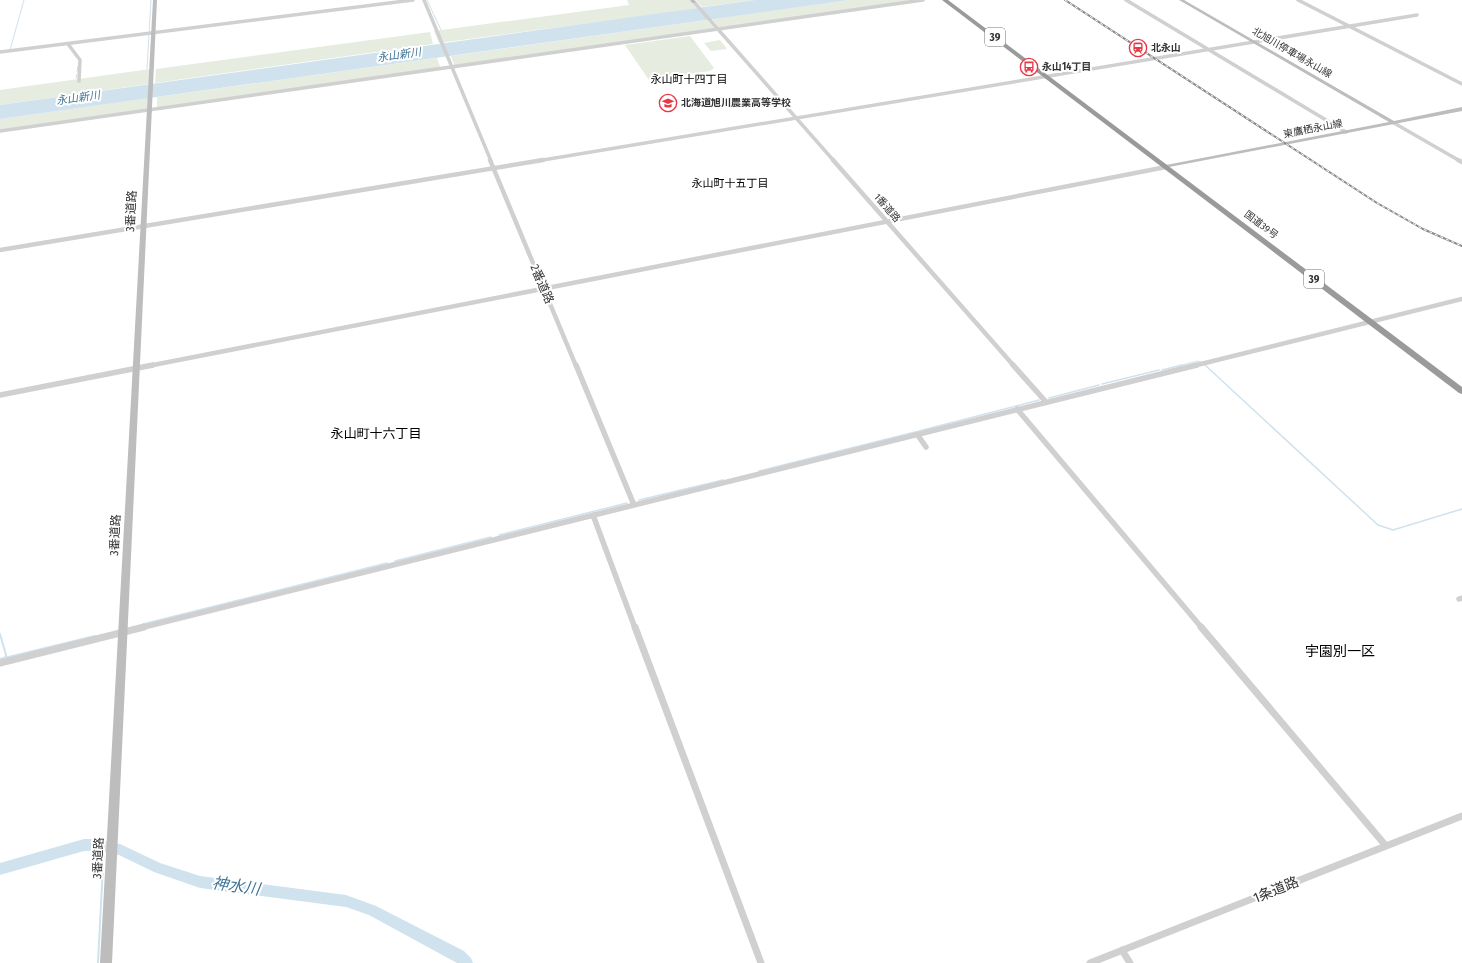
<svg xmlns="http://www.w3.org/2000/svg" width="1462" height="963" font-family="'Fira Sans Condensed','Noto Sans JP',sans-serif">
<rect width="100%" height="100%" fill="#fff"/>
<!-- green -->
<path fill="#e6ecdf" d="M627,0H690L697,8L658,14L439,43L434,31L629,5Z
M695,0H755L702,7Z
M849,0H923L720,29L712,19Z
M707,20L716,30L455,67L451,56Z
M430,32L433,44L155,83L156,69Z
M690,36L714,68L710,71L649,80L625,45Z
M720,40L727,49L711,51L704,43Z
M437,58L441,69L157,109V97Z
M150,69L149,84L0,105V90Z
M148,98L147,110L0,131V119Z"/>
<!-- water -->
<path fill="#cfe2ee" d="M755,0H849L0,119V105Z"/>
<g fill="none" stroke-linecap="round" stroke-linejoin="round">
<!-- stream-far2 -->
<path stroke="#cfe2ee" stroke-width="1" d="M427,0L441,30
M10,50L24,0
M147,69L151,0
M77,72L78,66
M76,78L77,74
M1178,366L1198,361L1201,362"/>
<!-- stream-far1 -->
<path stroke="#cfe2ee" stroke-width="1.5" d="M1205,365L1378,525L1393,530L1462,509
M1162,370L1182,365
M1102,384L1159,370
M1049,398L1099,385
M919,431L1039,400
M759,471L915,432
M639,500L723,480
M499,535L627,503
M395,561L491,537
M143,624L387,563"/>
<!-- stream -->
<path stroke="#cfe2ee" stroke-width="2" d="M0,634L6,655L5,658
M0,659L95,636
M98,963L104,846"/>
<!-- river -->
<path fill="#cfe2ee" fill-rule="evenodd" d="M84,839H97L120,844L160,863L200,876L346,895L376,906L464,951L471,958L473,963H457L369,915L346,907L200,888L154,872L119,855L97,851H84L0,875V863Z"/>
<!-- street-far3 -->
<path stroke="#d0d0d0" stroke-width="3.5" d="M424,0L491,161
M1126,0L1346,132
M1298,0L1462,84
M694,2L834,161
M68,44L80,60L79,81
M0,52L413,0
M1394,123L1460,161
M0,131L923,0
M537,161L1417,15"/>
<!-- street-far2 -->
<path stroke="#d0d0d0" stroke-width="4.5" d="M490,160L576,366
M833,160L1014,366
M1458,160L1462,162
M0,250L543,160
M148,366L1166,167
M1193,366L1462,299"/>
<!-- street-far1 -->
<path stroke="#d0d0d0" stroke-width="5.5" d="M576,365L634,505
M1013,365L1046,402
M0,395L153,365
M1017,409L1202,628
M917,434L926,447
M593,515L635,628
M1459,599L1462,598
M140,628L1197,365"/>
<!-- street -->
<path stroke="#d0d0d0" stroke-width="7" d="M635,627L761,963
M1201,627L1386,846
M0,663L144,627
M1122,950L1130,963
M1090,963L1462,816"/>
<!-- secondary -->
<path fill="#bdbdbd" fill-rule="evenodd" d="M153,0H157L112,963H100Z
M690,0H694L696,2L692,3Z
M1179,0H1184L1394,121L1462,107V111L1164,168V166L1166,165L1389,122Z"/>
<!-- highway -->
<path fill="#9a9a9a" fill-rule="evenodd" d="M942,0H948L1462,387V394L1459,393Z"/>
<defs>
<path id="rail" d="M1065,0L1377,203L1423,229L1462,246"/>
</defs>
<!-- rail casing -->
<use href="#rail" stroke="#888" stroke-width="2"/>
<!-- rail -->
<use href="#rail" stroke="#fff" stroke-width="1" stroke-dasharray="3" stroke-linecap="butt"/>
</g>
<!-- icons -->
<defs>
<symbol id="station-ring" viewBox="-11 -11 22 22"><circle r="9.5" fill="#fff" stroke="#e63946" stroke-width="1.5"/><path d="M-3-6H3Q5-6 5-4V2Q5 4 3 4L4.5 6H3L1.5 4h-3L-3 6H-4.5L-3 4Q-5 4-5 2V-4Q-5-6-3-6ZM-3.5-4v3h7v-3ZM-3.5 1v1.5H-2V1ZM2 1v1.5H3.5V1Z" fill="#e63946"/></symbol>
<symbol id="bus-ring" viewBox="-11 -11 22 22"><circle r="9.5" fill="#fff" stroke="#e63946" stroke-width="1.5"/><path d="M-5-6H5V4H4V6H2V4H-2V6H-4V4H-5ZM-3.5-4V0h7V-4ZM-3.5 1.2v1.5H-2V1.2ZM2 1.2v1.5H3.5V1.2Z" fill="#e63946"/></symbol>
<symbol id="school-ring" viewBox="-11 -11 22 22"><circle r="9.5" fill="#fff" stroke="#e63946" stroke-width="1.5"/><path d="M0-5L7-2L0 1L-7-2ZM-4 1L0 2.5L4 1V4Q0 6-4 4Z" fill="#e63946"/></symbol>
</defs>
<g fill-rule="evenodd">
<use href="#station-ring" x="1128" y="38" width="20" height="20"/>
<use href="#bus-ring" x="1019" y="57" width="20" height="20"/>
<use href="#school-ring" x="658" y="93" width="20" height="20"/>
</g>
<g text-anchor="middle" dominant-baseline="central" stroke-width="4" stroke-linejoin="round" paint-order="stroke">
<!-- far-poi labels -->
<g font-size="10" font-weight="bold" fill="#333" stroke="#fff" text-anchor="start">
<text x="1151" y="48">北永山</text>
<text x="1042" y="67">永山14丁目</text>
<text x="681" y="103">北海道旭川農業高等学校</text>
</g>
<!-- far-street labels -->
<g font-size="10" fill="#333" stroke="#fff">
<text transform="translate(1292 53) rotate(30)">北旭川停車場永山線</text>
<text transform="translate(1313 129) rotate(-11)">東鷹栖永山線</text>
<text transform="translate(887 208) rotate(49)">1番道路</text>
<text transform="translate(1261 225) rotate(37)">国道39号</text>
</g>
<!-- shield labels -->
<g fill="#fff" stroke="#707070" stroke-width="1">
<rect x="985" y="28" width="20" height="18" rx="3"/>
<rect x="1304" y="270" width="20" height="18" rx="3"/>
</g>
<g font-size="11" font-weight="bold" fill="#333">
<text x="995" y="37">39</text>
<text x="1314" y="279">39</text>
</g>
<!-- far-water labels -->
<g font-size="11" font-style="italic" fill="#3f7597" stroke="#fff">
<text transform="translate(399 55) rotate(-8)">永山新川</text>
<text transform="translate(78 98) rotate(-8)">永山新川</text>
</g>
<!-- far-neighbourhood labels -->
<g font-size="11" fill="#000" stroke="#fff">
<text x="689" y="79">永山町十四丁目</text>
<text x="730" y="183">永山町十五丁目</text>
</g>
<!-- street labels -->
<g font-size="12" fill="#333" stroke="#fff">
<text transform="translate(131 211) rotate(-87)">3番道路</text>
<text transform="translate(542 284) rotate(67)">2番道路</text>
<text transform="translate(115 535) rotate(-87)">3番道路</text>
<text transform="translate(98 858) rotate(-87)">3番道路</text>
</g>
<!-- neighbourhood labels -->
<g font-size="13" fill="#000" stroke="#fff">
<text x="376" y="433">永山町十六丁目</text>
</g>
<!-- quarter labels -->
<g font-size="14" fill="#000" stroke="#fff">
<text x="1340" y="651">宇園別一区</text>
</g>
<!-- near-street labels -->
<g font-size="14" fill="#333" stroke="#fff">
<text transform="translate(1276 890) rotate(-22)">1条道路</text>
</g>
<!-- near-water labels -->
<g font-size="16" font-style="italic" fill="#3f7597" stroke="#fff">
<text transform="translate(236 886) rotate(8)">神水川</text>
</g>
</g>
</svg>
